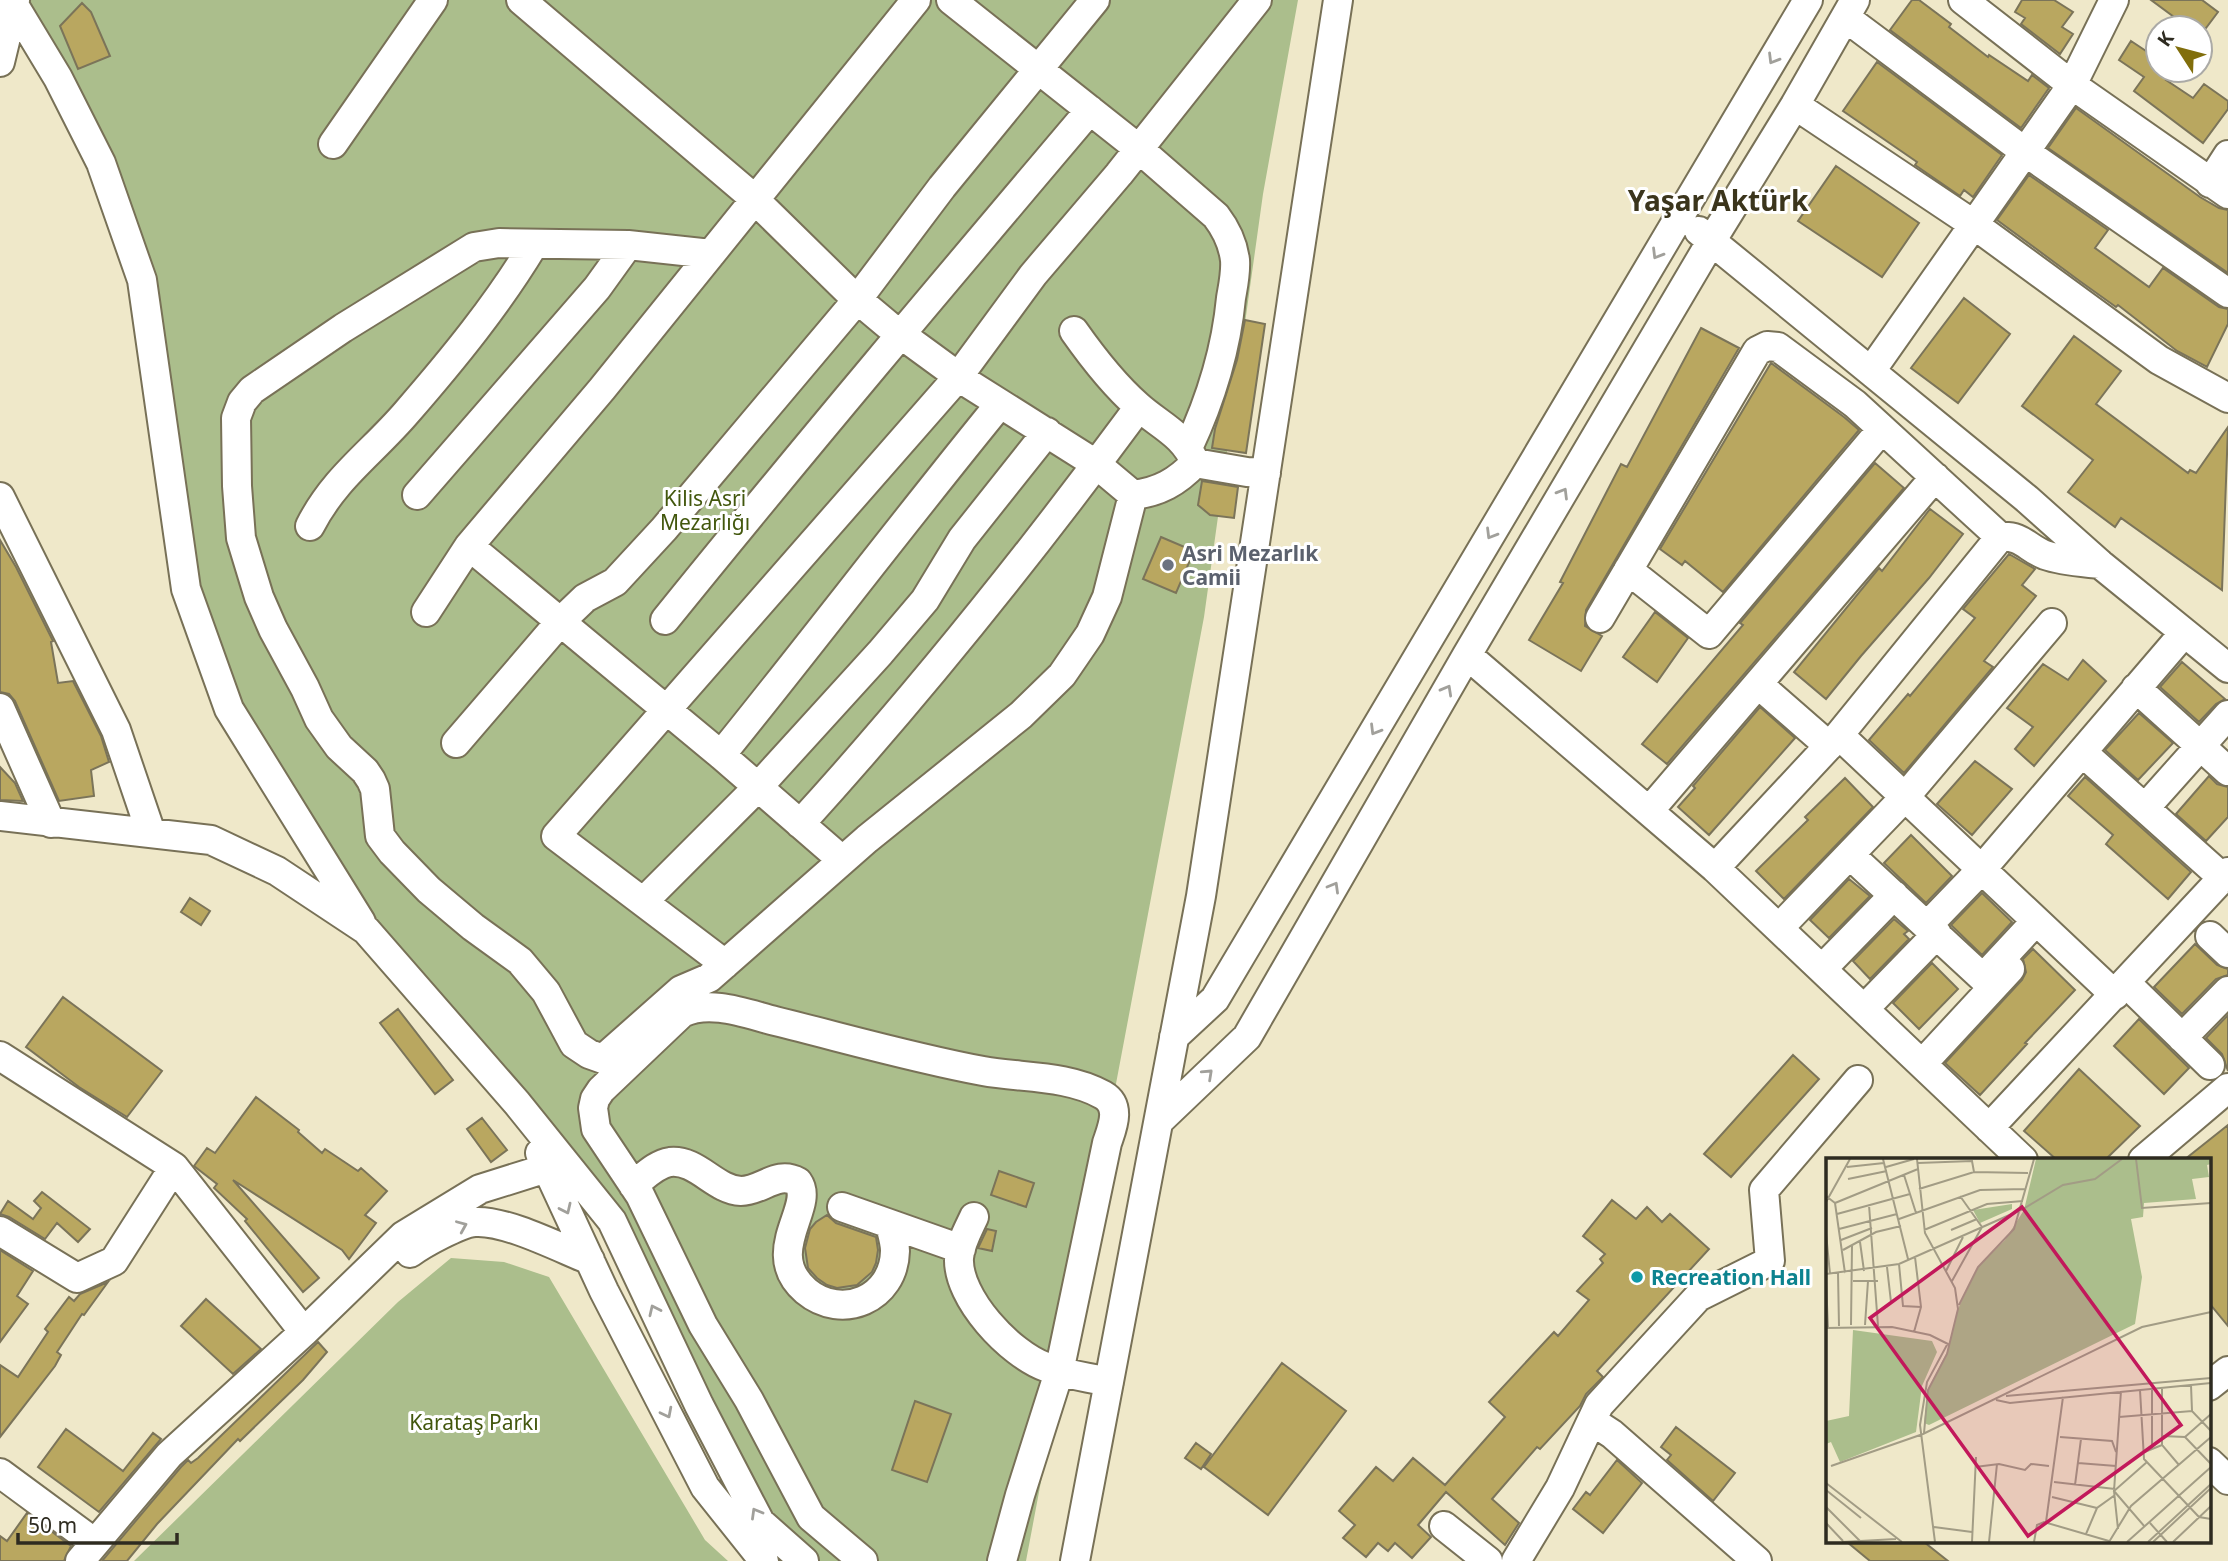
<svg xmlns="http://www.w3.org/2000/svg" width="2228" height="1561" font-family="'Noto Sans',sans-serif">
<rect width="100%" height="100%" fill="#efe8c9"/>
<!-- green -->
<path fill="#abbe8c" d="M24,0H1298L1263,194L1204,617L1026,1561H803L757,1518L602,1209L424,1008L225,705L184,585L138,276Z
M451,1258L504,1262L549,1277L705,1540L728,1561H134L398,1302Z"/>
<!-- building -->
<path fill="#b9a760" stroke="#7b7459" stroke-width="2" d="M1912,0H1919L1951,24L1949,27L1988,57L1989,55L2028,81L2032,75L2049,88L2021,128L1890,30Z
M2022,0H2054L2073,12L2062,27L2073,34L2060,54L2021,24L2025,18L2015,12Z
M2151,0H2202L2218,12L2206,28H2166L2174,17Z
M82,3L91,12L110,56L78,69L60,26Z
M2131,41L2158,59V70H2174L2166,80L2193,98L2204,84L2228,101V109L2203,143L2134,91L2144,77L2119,60Z
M1877,62L2002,155L1973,197L1964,190L1960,196L1915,165L1917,162L1843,111Z
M2076,108L2200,197L2219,208L2228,210V273L2048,148Z
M1836,166L1919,223L1882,277L1798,221Z
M2029,175L2108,230L2095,248L2149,287L2163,268L2219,307L2228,309V324L2207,367L2177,351L2118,305L2116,307L2081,282L1997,220Z
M1964,298L2010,334L1958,403L1911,368Z
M1245,320L1265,324L1246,453L1212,448L1215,429L1237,360Z
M1701,328L1739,348L1586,610L1585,626L1602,636L1581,671L1529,640L1563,583L1560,582L1621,464L1627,467Z
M2074,336L2121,371L2096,404L2188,473L2190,470L2196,473L2228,427L2222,590L2121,518L2115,527L2068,492L2093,460L2022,406Z
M1771,363L1844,417L1859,430L1723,592L1685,561L1682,565L1660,549Z
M1875,463L1904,488L1667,764L1642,744L1743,625L1740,623Z
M1202,481L1238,487L1234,518L1210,515L1198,505Z
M1930,509L1963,534L1929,578L1861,656L1826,699L1794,672L1879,568L1882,571Z
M1161,537L1194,551L1176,593L1143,579Z
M0,540L16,567L53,641L51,642L58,683L73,681L101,736L109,762L91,770L94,796L59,801L15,701L9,694L0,692Z
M2009,554L2035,569L2022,585L2036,596L1984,661L1993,667L1904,773L1869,740L1908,694L1910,696L1975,618L1963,609Z
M1655,612L1688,638L1657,682L1623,657Z
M2083,660L2106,681L2034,766L2015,749L2033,727L2007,708L2043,664L2068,680Z
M2182,662L2225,699L2216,704L2199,722L2160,687Z
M1760,707L1795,738L1709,835L1678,807L1695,788L1693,786Z
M2139,713L2173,743L2138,780L2105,750Z
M1975,761L2012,789L1972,835L1937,804Z
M0,767L15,783L23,801L0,800Z
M2209,776L2217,784L2228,787V817L2206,841L2176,814Z
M2085,777L2191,872L2168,899L2106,844L2113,835L2068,796Z
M1845,778L1873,807L1784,899L1756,871L1808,820L1805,817Z
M1911,835L1952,876L1926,903L1884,863Z
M1849,879L1870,896L1829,938L1810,920Z
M1982,893L2012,922L1982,955L1951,925Z
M190,898L210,911L201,925L181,912Z
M1894,919L1908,931L1904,934L1909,939L1870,979L1853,961Z
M2195,944L2217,965L2228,969V975L2216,979L2182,1014L2154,987Z
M2033,949L2075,990L2025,1043L2027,1044L1980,1095L1945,1063L2022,980L2026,972L2023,959Z
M1932,963L1958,989L1919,1029L1893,1003Z
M63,997L162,1071L127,1117L79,1087L26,1047Z
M398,1009L453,1080L435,1094L380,1023Z
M2228,1015V1071L2222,1054L2206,1038Z
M2139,1019L2189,1068L2164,1094L2114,1046Z
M1793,1055L1819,1079L1731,1177L1704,1154Z
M2079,1069L2140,1126L2105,1160H2057L2024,1131Z
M256,1097L299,1130L298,1132L322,1153L325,1149L358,1171L361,1168L387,1191L365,1215L376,1223L349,1259L342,1250L233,1180L319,1278L303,1292L245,1221L247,1219L214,1188L217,1184L194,1166L207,1148L215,1153Z
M482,1118L507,1150L491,1162L467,1129Z
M2228,1125V1326L2209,1303V1160H2184Z
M999,1171L1034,1183L1026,1207L991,1195Z
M42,1192L90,1229L78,1242L57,1223L45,1239L9,1217L0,1214L8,1201L33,1219L41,1208L34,1201Z
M1612,1200L1636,1219L1647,1207L1662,1222L1670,1214L1709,1249L1597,1371L1603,1377L1586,1394L1580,1406L1540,1449L1537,1447L1492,1499L1519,1523L1505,1545L1446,1492L1418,1525L1431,1537L1412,1558L1395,1543L1388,1551L1378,1543L1366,1557L1343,1538L1355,1525L1339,1511L1376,1467L1393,1481L1413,1458L1445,1485L1505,1417L1489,1402L1554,1332L1558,1336L1589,1300L1577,1291L1603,1263L1600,1259L1605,1254L1583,1236Z
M827,1215L836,1223L876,1237L878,1250L876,1263L872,1272L857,1285L837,1288L827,1285L817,1278L808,1268L805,1248L810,1229L816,1222Z
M987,1229L996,1231L992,1251L978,1248Z
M0,1250L33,1271L17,1296L28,1304L0,1342Z
M108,1282L84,1315L82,1314L57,1352L61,1355L55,1366L0,1437V1365L18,1377L48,1332L45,1329L69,1297L74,1301L80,1294Z
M206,1299L261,1349L233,1374L181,1326Z
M318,1342L327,1352L303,1380L240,1441L238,1439L157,1524L127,1561H102L181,1467L188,1460L191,1463L198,1458Z
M1282,1363L1346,1411L1268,1515L1204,1467Z
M915,1401L951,1414L927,1482L892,1470Z
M1676,1427L1735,1473L1713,1501L1667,1460L1671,1455L1661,1447Z
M66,1429L123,1471L153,1433L161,1439L99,1512L38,1467Z
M1196,1443L1211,1454L1201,1469L1185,1458Z
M1617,1460L1642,1483L1603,1533L1573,1509L1586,1492L1590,1495Z
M27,1513L71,1546L64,1561H0V1536L7,1541Z
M1847,1542H1924L1948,1561H1870Z"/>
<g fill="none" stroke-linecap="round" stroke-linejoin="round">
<defs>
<path id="minor" d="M8,0L14,5L58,78L101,163L142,280L186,589L229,709L361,922
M521,0L749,194L851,294L888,325L966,382L1096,464L1133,495C1159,492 1177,482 1195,463
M951,0L1139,149L1216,216C1226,229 1233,244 1235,260C1236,273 1233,286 1231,298C1226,351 1211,399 1188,448
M1963,0L2072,85L2228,194
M1846,18L2024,151L2228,293
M0,62L15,0
M1795,105L1973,224L2159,360L2228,398
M333,144L433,0
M2210,183L2228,155
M1699,231L2027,499L2100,564L2228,668
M711,254L628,245L499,243L474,247L343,328L252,390L242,402L236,418L237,486L241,538L259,597L273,629L305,688L319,719L339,747L365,771L371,780L375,789L380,836L392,852L429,890L473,927L520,961L546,992L574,1044L589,1054L603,1059L681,990L709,978L867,839L1021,715L1062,675L1090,634L1107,597L1133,495
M1074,331C1093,358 1113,384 1138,406C1159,425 1185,435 1195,463
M1871,371L2072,85L2114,0
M1195,463L1247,472L1266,473
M417,495L597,288L628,245
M0,497L116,730L151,833
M310,526C335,477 372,453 407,412C453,359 498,304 534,244
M469,546L721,755L842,860
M1628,570L1709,634L1882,429
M426,612L469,546L602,389L916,0
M1600,618L1757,351L1767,346L1778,347L1855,404L2000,537
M665,620C804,448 947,279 1090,110
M1467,655L1715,868L2023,1160
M1758,684L1829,746
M2136,688L2228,771
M0,708L51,823
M1839,735L2115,995
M456,743L560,622L585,598L615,582L664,529L857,300L942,187L1095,0
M2082,752L2223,878
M721,755C815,639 905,520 999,405
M2145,808L2228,715
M1649,811L1935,477
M0,816L211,840L277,871L366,930L517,1103L612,1221L699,1405L760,1522L804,1561
M800,824C921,691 1032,552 1139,407
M1850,855L1983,978L2036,921
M1715,868L1839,735L2000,537C2022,535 2027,548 2045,555C2062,561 2082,562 2100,564
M644,901L758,787L880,653L925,600L962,539L1047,432
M1927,926L1981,870L2184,633
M1779,928L1905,797L2052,623
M2210,936L2228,953
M725,964L556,836L958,377L1033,275L1119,174L1257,0
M1822,969L1894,895
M2126,983L2210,1065
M1864,1009L1937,934
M1174,1037L1215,999L1808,0
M2182,1038L2228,991
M0,1056L174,1167L304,1332
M1922,1064L2010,969
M1159,1121L1247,1037L1467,655L1712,240L1795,105L1855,0
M1989,1128L2228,872
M540,1153L604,1291L705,1487L764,1561
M2143,1160L2228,1088
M633,1185C644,1177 656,1164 670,1162C697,1159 715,1190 741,1191C762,1191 777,1170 798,1182C816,1207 761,1252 806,1291C842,1321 894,1299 895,1251C895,1243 892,1233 890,1225
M842,1207L961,1249
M974,1217C968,1230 960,1244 959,1258C957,1298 1010,1354 1046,1367C1066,1375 1088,1377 1109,1382
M0,1231L77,1278L114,1261L174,1167
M410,1253C422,1244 460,1223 475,1222C506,1220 560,1248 590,1260
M2209,1386L2228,1371
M1592,1421L1612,1434L1757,1561
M2209,1462L2228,1480
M0,1473L95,1543
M1444,1526L1488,1561
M80,1561L169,1455L304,1332L403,1236L480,1189L547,1168L562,1160
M863,1561L811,1517L749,1400L703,1325L640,1195L596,1129L593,1108L595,1099L601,1090L682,1013C710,999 747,1014 775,1021C844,1038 913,1058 983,1071C1021,1078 1068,1075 1103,1095C1122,1106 1112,1128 1107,1143L1059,1372L1020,1495L1002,1561
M1075,1561L1201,896L1338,0
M1516,1561L1560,1488L1599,1405L1698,1297L1770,1261L1764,1190L1858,1080"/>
</defs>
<!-- minor casing -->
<use href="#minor" stroke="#787157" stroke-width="32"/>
<!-- minor -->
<use href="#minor" stroke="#fff" stroke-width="28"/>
</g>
<!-- one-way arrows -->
<defs><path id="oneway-chevron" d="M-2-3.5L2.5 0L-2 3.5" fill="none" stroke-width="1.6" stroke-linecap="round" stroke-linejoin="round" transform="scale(1.75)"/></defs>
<g stroke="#a1a09b">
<use href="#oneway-chevron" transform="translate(1773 59) rotate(121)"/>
<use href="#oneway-chevron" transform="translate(1657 254) rotate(121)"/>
<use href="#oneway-chevron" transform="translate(1563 493) rotate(-59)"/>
<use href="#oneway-chevron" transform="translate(1491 534) rotate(121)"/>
<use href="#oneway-chevron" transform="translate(1447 690) rotate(-61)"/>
<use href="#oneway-chevron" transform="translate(1375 730) rotate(121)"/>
<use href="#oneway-chevron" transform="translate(1334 887) rotate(-60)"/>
<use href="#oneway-chevron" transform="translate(1208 1074) rotate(-43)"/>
<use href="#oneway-chevron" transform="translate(566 1209) rotate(65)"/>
<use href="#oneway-chevron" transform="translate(462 1226) rotate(-23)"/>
<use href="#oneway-chevron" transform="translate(654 1310) rotate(-115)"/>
<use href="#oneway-chevron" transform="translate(667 1413) rotate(63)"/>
<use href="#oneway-chevron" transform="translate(756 1513) rotate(-120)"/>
</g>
<!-- markers -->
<circle fill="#6b7280" stroke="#fff" stroke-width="2.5" cx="1168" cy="565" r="7"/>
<circle fill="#0f9aa8" stroke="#fff" stroke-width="2.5" cx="1637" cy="1277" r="7"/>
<g text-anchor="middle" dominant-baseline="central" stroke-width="6" stroke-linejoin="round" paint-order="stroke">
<!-- park labels -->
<g font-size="21" fill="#42570d" stroke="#fff">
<text x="705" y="498">Kilis Asri<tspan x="705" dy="24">Mezarlığı</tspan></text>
<text x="474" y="1422">Karataş Parkı</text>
</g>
<!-- worship labels -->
<g font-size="21" font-weight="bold" fill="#5b616d" stroke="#fff" text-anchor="start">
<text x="1182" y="553">Asri Mezarlık<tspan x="1182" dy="24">Camii</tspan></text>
</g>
<!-- culture labels -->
<g font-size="21" font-weight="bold" fill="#0d838f" stroke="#fff" text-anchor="start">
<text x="1651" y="1277">Recreation Hall</text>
</g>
<!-- district labels -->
<g font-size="28" font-weight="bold" fill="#3b351c" stroke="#fff">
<text x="1718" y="200">Yaşar Aktürk</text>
</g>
</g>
<!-- overview -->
<g transform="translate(1826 1158)">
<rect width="385" height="385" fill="#efe8c9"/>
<path d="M210,1H385V6L381,7L383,19L366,21L370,41L318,45L317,59L305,61L316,119L309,166L103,267L98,265L102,231L121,194L132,151L152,109L179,82L198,52ZM186,46V51L154,65L147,52ZM27,172L106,183L111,194L96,228L90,274L14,304L5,284L0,286V263L23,258Z" fill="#abbe8c"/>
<path fill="none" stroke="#a29c85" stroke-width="2" d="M57,1L82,101M91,1L99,75L129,130L132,151L121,196L102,232L98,275M310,1L316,50L385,45M92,5L146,3L148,14M21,9L58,5M60,9L88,1M78,17L90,55M22,21L61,13M93,31L148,14L202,15M0,38L9,45L19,115M0,44L24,1M9,45L92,11M43,47L52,168M11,56L84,36M73,61L154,32L199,31M13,71L71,56M98,72L161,46L197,43M125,72L151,61M0,75L4,116M15,82L46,70M34,84L38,113M17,92L50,74L75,68M73,106L77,148L95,149M61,109L65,144M120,113L137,79M12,115L13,168M0,116L73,106L197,51L237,27L269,21L296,1M0,123L2,170M27,123H52M126,123L156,69L134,38M133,147L152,109L188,71L208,1M25,167L26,88M39,167L42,123M0,170L66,169L104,177L122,186M88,174L95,149L89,99M365,227L366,253M336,229V287L353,307M326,231V291M314,232L318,301L373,359L385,361M180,238L385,220M170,242L184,245L385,225M293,259L366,253L385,273M336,278L359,279L385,306M234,279L286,283L290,294M359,279L385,256M316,295L336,287M252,305L290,308M5,308L97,276L316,169L385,154M149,309L173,306L199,312L205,306L223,308M228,324L289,331M0,325L76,384M249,327L255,281M0,332L35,360M226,339L271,350M0,349L35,384M220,364L237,239M0,365L17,383M324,365L341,384M108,369L146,374M319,369L288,333L321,304M292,371L288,333L295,233M260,376L271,350L289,337M16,384L70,381M109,384L94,267L101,224L122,185M146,384L150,299M163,384L171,306M208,384L211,367L218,364L283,383M283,384L305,348L385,279M301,384L385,309M322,384L385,326M327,384L385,330M347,384L385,348"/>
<path fill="#c2185b" fill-opacity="0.15" stroke="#c2185b" stroke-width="3.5" d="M196,49L355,267L202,378L44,160Z"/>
<rect width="385" height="385" fill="none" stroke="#2e2b20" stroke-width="3.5"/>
</g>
<!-- north arrow -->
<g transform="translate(2179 49) rotate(306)"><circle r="33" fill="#ffffff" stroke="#abaaa6" stroke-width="2"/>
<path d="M0-5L12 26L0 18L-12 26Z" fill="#816e0b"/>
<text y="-10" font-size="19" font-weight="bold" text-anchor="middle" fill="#2e2b20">K</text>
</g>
<!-- scale -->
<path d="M18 1533v10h159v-10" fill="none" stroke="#2e2b20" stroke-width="3.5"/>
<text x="28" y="1533" font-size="21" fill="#2e2b20" stroke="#ffffff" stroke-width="5" paint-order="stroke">50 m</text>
</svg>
